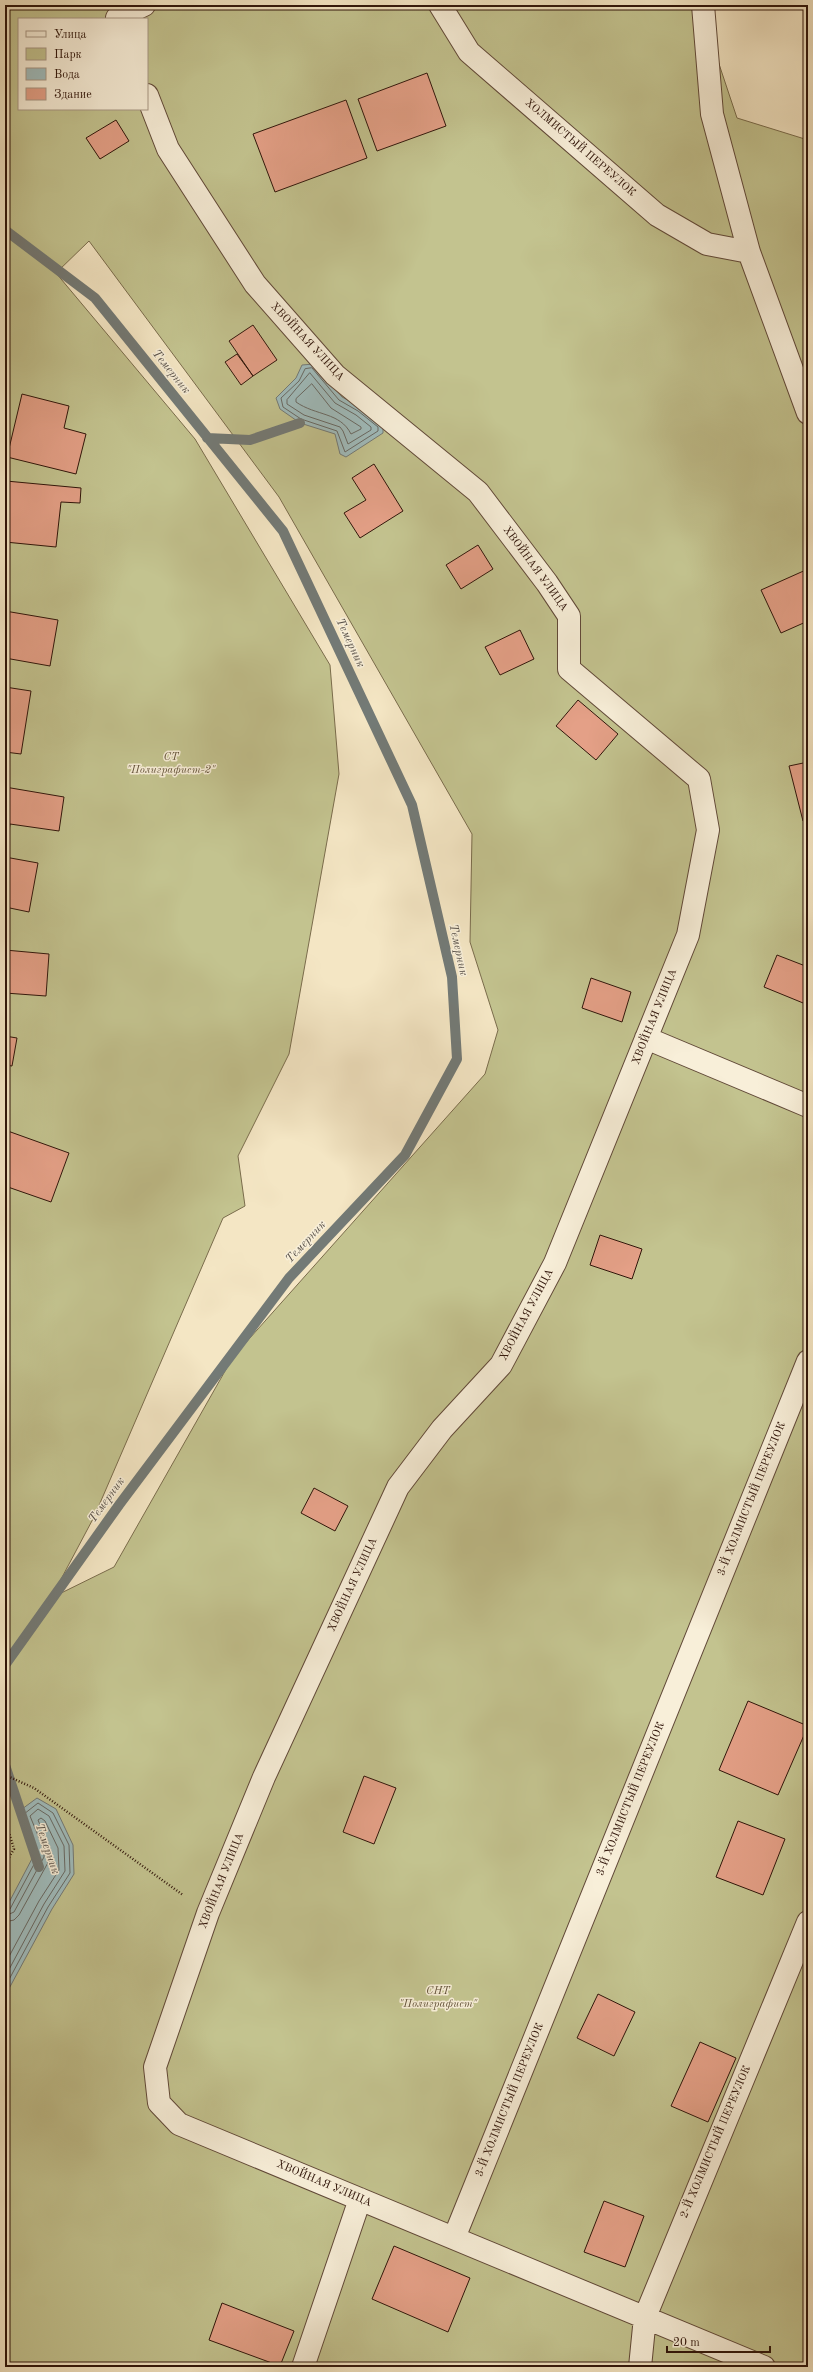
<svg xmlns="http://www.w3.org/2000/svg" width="813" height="2372" font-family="'Old Standard TT',serif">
<rect width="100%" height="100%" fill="#f4e6c4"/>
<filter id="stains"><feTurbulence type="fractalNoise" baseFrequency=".005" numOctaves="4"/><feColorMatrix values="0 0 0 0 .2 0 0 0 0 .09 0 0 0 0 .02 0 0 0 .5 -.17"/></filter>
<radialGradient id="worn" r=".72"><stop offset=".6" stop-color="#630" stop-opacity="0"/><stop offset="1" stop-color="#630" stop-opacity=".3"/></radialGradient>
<!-- green -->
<path fill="#c3c38f" stroke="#7a6c4c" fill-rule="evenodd" d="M5,5H713V46L737,118L808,140V2367H5ZM19,19H147V109H19ZM89,241L279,497L472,834L470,942L498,1030L485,1074L233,1357L114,1567L51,1598L94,1517L223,1218L245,1206L238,1156L289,1054L339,774L330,665L195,439L56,273Z"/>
<!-- water -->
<path fill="#a0bdbe" stroke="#737a76" d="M314,364L342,397L361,407L383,426V433L346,457L340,454L335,434L300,423L280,409L276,398L296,378L302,365Z
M37,1798L56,1809L73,1845L74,1874L52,1909L5,1996V1910L35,1853L18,1812Z"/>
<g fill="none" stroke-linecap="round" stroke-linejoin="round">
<!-- shore -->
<path stroke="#686964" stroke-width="1" d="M312,368L339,400L358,411L378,427V431L345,452L337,431L301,419L283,407L281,398L299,381L305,369Z
M310,373L335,403L356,415L371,427V430L348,444L343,431L340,427L304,415L287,404V400Z
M312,384L331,408L361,427V429L351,434C340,412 316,416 296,402V399Z
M5,1911L10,1909L39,1855L24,1814L38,1803L53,1813L69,1845L70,1873L48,1907L5,1987
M5,1916L14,1912L44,1857V1850L30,1816L38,1809L49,1816L64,1846L65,1871L44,1904L5,1977
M5,1922L14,1920L19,1915L50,1859V1849L38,1820L41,1818L45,1821L58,1848L59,1870L39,1901L5,1964"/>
<!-- stream -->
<path stroke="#737a76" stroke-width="10" d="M5,230L95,298L283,531L412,805L452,977L457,1059L405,1155L289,1278L119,1505L5,1665
M207,438L250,440L300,423
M5,1765L39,1867"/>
</g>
<!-- building -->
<path fill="#e4a087" stroke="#30150a" d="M427,73L446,126L377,151L358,99Z
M346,100L367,158L275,192L253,134Z
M116,120L129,141L100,159L86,138Z
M253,325L277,360L253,376L229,341Z
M237,354L253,376L241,385L225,362Z
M22,394L69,406L64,428L86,434L76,474L7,457Z
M374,464L403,511L360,538L344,513L366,500L352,478Z
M6,481L81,488L80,503L61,502L56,547L5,542Z
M478,545L493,569L461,589L446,565Z
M808,569V621L781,633L761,590Z
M5,611L58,620L50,666L5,658Z
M520,630L534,659L500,675L485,647Z
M5,687L31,691L21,754L5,752Z
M578,700L618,734L596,760L556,726Z
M808,762V820L803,821L789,766Z
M5,787L64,797L59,831L10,824L7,847L5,846Z
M5,857L38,863L29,912L5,907Z
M5,950L49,954L46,996L5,993Z
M777,955L808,967V1005L764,987Z
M591,978L631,992L622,1022L582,1008Z
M5,1036L17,1038L12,1066L5,1065Z
M5,1130L69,1153L51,1202L5,1186Z
M600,1235L642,1249L632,1279L590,1265Z
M314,1488L348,1506L335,1531L301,1513Z
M748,1701L808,1726L778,1795L719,1770Z
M364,1776L396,1788L374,1844L343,1832Z
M738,1821L785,1839L763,1895L716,1877Z
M598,1994L635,2012L614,2056L577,2038Z
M700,2042L736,2058L708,2122L671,2106Z
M604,2201L644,2216L625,2267L584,2252Z
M394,2246L470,2278L448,2332L372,2299Z
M222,2303L294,2331L280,2366L209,2340Z"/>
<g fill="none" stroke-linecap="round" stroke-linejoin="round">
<defs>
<path id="minor" d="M440,5L469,52L657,215L707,244L749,252
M703,5L712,114L749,252L808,413
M117,18L144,5
M147,95L168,149L255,284L335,375L478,492L547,583L569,616V669L699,779L708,830L688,935L555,1263L501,1365L442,1429L398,1487L264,1777L208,1913L155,2067L159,2103L179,2124L764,2367
M646,1038L808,1106
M454,2238L808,1361
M303,2367L360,2199
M640,2367L645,2317L808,1922"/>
</defs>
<!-- minor casing -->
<use href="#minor" stroke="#614938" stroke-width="24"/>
<!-- path -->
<path stroke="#30150a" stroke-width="2.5" stroke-dasharray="1 2" stroke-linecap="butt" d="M5,1775L34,1788L183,1895
M5,1820L14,1849L5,1864"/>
<!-- minor -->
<use href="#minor" stroke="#f8efd9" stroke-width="22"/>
</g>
<g text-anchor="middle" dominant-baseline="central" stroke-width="3" stroke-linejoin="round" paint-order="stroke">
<!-- street labels -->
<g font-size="11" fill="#30150a" stroke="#f8efd9">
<text transform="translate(580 148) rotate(41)">ХОЛМИСТЫЙ ПЕРЕУЛОК</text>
<text transform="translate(307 342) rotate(47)">ХВОЙНАЯ УЛИЦА</text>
<text transform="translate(535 569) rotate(54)">ХВОЙНАЯ УЛИЦА</text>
<text transform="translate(655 1017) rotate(-68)">ХВОЙНАЯ УЛИЦА</text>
<text transform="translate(527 1315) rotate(-62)">ХВОЙНАЯ УЛИЦА</text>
<text transform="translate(752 1499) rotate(-68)">3-Й ХОЛМИСТЫЙ ПЕРЕУЛОК</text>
<text transform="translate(353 1585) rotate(-65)">ХВОЙНАЯ УЛИЦА</text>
<text transform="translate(631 1799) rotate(-68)">3-Й ХОЛМИСТЫЙ ПЕРЕУЛОК</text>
<text transform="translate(222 1881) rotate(-68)">ХВОЙНАЯ УЛИЦА</text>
<text transform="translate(510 2100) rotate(-68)">3-Й ХОЛМИСТЫЙ ПЕРЕУЛОК</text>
<text transform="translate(716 2142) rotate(-67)">2-Й ХОЛМИСТЫЙ ПЕРЕУЛОК</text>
<text transform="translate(324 2184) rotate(23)">ХВОЙНАЯ УЛИЦА</text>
</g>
<!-- park labels -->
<g font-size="11" font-style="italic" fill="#635239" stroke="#f8efd9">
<text x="171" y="757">СТ<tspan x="171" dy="13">"Полиграфист-2"</tspan></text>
<text x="438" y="1991">СНТ<tspan x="438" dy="13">"Полиграфист"</tspan></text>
</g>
<!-- water labels -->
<g font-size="12" font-style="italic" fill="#575049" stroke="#f8efd9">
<text transform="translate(171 372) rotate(51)">Темерник</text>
<text transform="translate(350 643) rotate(65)">Темерник</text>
<text transform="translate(458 950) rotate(78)">Темерник</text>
<text transform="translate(306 1242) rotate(-47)">Темерник</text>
<text transform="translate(107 1500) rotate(-54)">Темерник</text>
<text transform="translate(47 1849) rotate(71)">Темерник</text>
</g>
</g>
<!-- margin -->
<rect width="813" height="2372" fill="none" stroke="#f4e6c4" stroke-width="20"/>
<rect x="6" y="6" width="801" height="2360" fill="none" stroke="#30150a" stroke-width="2"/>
<rect x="10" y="10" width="793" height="2352" fill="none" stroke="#30150a"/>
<!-- legend -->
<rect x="18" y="18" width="130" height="92" fill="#f8efd9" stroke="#a89886"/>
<rect x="26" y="31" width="20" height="6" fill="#f8efd9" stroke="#a89886"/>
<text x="54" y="38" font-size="12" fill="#30150a">Улица</text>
<rect x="26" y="48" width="20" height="12" fill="#c3c38f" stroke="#a89886"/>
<text x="54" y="58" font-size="12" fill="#30150a">Парк</text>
<rect x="26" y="68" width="20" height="12" fill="#a0bdbe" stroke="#a89886"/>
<text x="54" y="78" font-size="12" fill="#30150a">Вода</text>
<rect x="26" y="88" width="20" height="12" fill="#e4a087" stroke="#a89886"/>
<text x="54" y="98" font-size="12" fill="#30150a">Здание</text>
<!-- scale -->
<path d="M667 2346v6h103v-6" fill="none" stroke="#30150a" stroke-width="2"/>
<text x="673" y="2346" font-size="12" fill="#30150a" stroke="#f8efd9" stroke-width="3" paint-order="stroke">20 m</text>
<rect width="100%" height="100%" filter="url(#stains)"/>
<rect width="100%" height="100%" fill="url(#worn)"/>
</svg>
